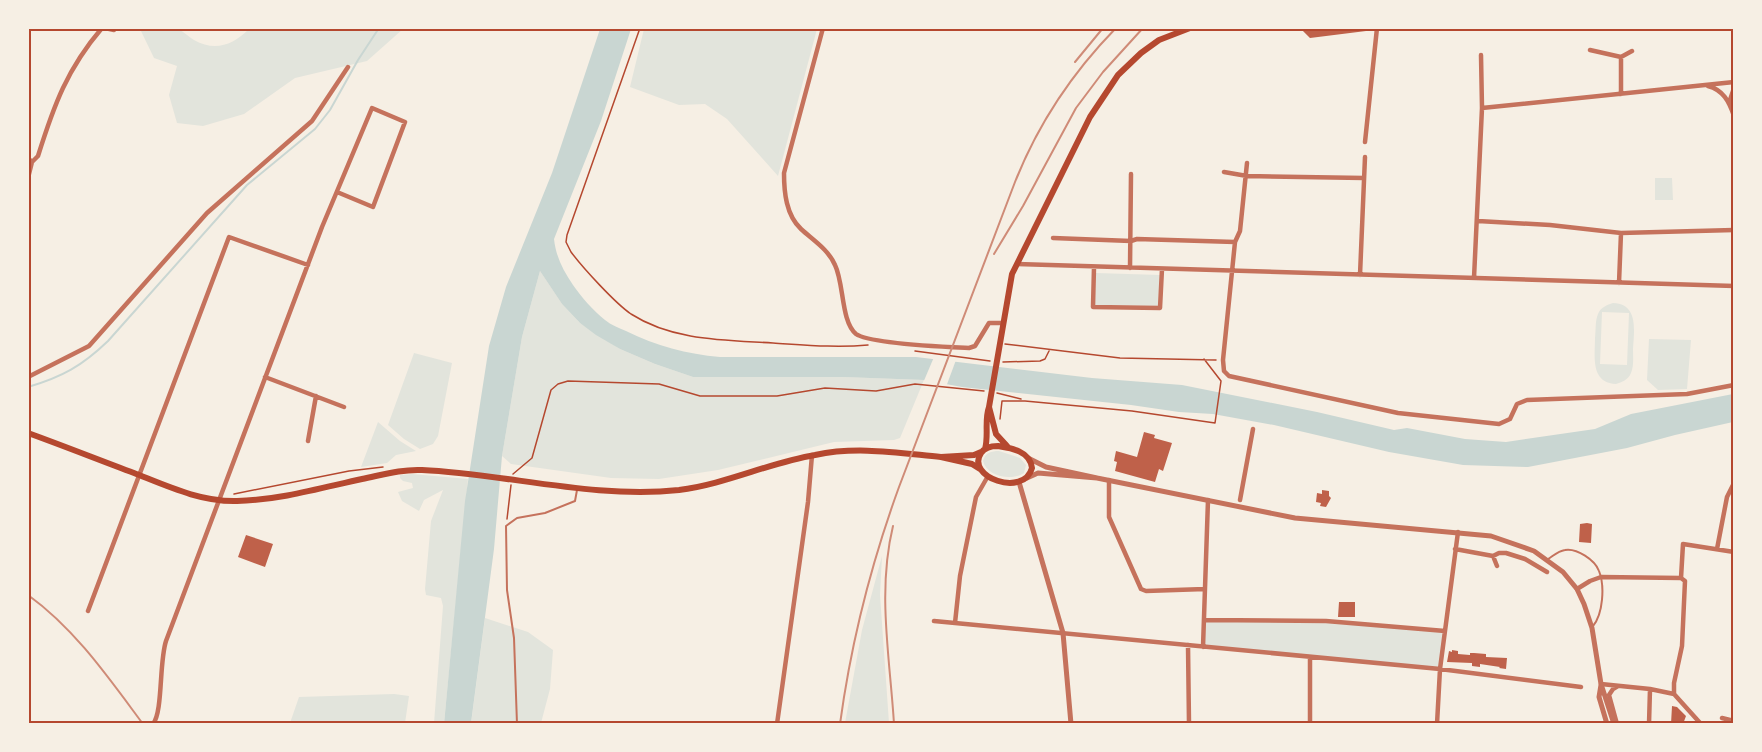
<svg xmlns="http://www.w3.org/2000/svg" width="1762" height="752" font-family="'Times New Roman',serif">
<rect width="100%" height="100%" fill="#f6efe4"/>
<!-- green -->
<path fill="#e2e4dc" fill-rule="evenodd" d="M140,29C149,29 171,26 178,29C184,32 189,37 194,40C215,52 233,45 249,29H403L367,61L295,78L244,114L203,126L177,123L169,95L177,66L154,58Z
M644,29H817L778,176L727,119L705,104L679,105L630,87Z
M1655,178H1672L1673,200H1655Z
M540,271L562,304L580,323L620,349L655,364L693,377H843L924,380L900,438L894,440L834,442L718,470L659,479L611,478L511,464L502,456L522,337Z
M1096,273L1160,275L1158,306L1095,305Z
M1613,303C1639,304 1634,331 1633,349C1633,357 1634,366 1631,373C1628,380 1622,382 1616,384C1590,383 1595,356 1595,338C1596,330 1595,321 1598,314C1601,307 1607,305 1613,303ZM1602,312L1629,313L1627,365L1600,364Z
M1649,339L1691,340L1687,389L1658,390L1647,380Z
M414,353L452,363L438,436L433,444L420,449L404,439L388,425Z
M378,422L400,441L416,451L396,455L387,463L361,467Z
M999,451L1020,458L1026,465L1024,473C1012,481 987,477 983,461C985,453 991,451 999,451Z
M412,474L468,479L444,723H434L443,606L441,598L426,595L425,589L431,521L443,490L424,500L419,511L402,501L398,492L413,488L412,483L403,481L400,478V475Z
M882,556L880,595L889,723H845L862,630Z
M485,618L528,632L553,650L550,689L541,723L471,724Z
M1204,620L1326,621L1445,632L1440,669L1203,647Z
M394,694L409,696L405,723H290L299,697Z"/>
<!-- water -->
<path fill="#c9d6d2" d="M600,29H631L601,121L554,239C556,257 563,270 573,285C582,298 593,310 605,320C611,325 619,328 626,331C656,346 687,354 720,357H916L1092,378L1182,385L1317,412L1394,430L1407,428L1465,439L1506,442L1595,429L1631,414L1733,394V422L1675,435L1627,448L1528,467L1463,465L1389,452L1274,425L1213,414L1179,412L1131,405L962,387L924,380L843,377H693L655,364L620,349L596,335L580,323L562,304L540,271L522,337L502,456L494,549L471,723L444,724L465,501L489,346L506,287L552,173Z"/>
<!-- pier -->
<path fill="#f6efe4" d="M934,357L956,360L946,387L923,383Z"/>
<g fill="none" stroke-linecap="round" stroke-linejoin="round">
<!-- stream -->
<path stroke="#c9d6d2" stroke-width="2" d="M28,387C62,377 82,366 108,341L247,185L315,129L330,110L358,60L379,28"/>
</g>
<!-- building -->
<path fill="#bf614a" d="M1300,28H1366V31L1310,38Z
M1144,432L1155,435L1154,438L1172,443L1163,471L1159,469L1155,482L1115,471L1117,462L1114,461L1116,451L1137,457Z
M1322,490L1329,491V496L1331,498L1326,507L1320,506L1321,503L1316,502L1317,493L1322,494Z
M1587,523L1592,524L1591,543L1579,542L1580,524Z
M246,535L273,544L265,567L238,557Z
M1339,602H1355V617H1338Z
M1452,650L1458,651V654L1470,655V653H1474L1486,654V657L1507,658L1506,669L1499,668L1500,667L1480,664V667L1472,666V663L1447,662L1449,651L1452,652Z
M1672,706L1677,707L1686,716L1683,724H1671Z"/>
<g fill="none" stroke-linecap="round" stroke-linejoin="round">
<!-- path -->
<path stroke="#b5482f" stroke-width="1.5" d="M640,28L567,235L566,242L571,252C583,268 615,303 631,314C673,341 725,340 773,343C805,345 836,348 868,345
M1005,344L1120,358L1216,360
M915,351L990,361
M1003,362L1040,361L1045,359L1049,351
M997,393L1021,399
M1000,419L1002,401H1025L1132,411L1215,423L1221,381L1204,359
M513,474L532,458L551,390L558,384L568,381L659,384L700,396H777L825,388L876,391L915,384L984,391
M234,494L349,471L383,467
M507,519L511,485"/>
<!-- service -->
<path stroke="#c5725c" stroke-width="2" d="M1548,559C1553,556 1558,551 1565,550C1577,548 1595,560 1599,571C1605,586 1603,614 1593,626
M517,724L514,638L507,590L506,526L517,518L545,513L575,501L577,490"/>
<!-- minor -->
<path stroke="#c5725c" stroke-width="4.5" d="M105,28L114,30
M823,28L784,173C784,192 786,215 801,229C813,240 828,249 835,265C844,283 841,322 856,334C870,344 948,347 969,348L975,346L989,323H1003
M1590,50L1621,57L1632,51
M1621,57V94
M1708,86C1723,90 1729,101 1734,116
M1729,103L1734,88
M1482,108L1734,82
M1365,142L1377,28
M28,158L32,162L28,178
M32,162L38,156C54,105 67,69 102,28
M1247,163L1240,231L1235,242L1223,360L1224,371L1229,376L1398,413L1499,424L1510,419L1517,404L1527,400L1687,394L1734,385
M1224,172L1247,176L1364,178
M1478,221L1550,225L1621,233L1734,230
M1053,238L1131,241L1137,239L1235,242
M1017,264L1734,286
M1094,267L1093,307L1160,308L1162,269
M1130,268L1131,174
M1360,275L1365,157
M1474,278L1482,108L1481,55
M1619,283L1621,233
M28,377L89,346L207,213L312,121L348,67
M265,377L344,407
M308,441L316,396
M1109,480V517L1141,589L1146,591L1205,589
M1240,500L1253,429
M1455,549L1493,556L1499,553H1506L1525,559L1547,572
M1717,549L1727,497L1734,483
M1493,556L1497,566
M1681,578L1683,544L1734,552
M1577,589L1590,581L1601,577L1681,578
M88,611L229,237L308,265
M1204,620L1326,621L1445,631
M934,621L1440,669L1581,687
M955,623L960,576L976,497L988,476
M1188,645L1189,724
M1203,647L1208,500
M1310,657V724
M1601,684L1650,689L1674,694L1701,724
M1674,694V683L1682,646L1685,581L1681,578
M1722,718L1734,721
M153,724C163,712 159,662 166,641L322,227L372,108L405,122L373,207L337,192
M777,724L808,502L812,455
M1059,724L1071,723
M1437,724L1440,669L1458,532
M1617,724L1609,695L1613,689L1618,686
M1649,724L1650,689"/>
<!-- tertiary -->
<path stroke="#c5725c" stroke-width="5" d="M1027,478L1038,473L1097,478L1046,467L1030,459
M1097,478L1295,518L1491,536L1534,551L1563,572L1577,589L1584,604L1592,628L1601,684L1614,724
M1019,482L1063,633L1071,724
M1601,685L1599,697L1607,724"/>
<!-- secondary -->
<path stroke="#b5482f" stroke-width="6" d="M989,407L1012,274L1090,117L1118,75L1141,53L1159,40L1190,28
M28,433C64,446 99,460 134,473C167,486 201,502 237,501C279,500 321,488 362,479C382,475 401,469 422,470C507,474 593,499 679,490C726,484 768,463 815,455C857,446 898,453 941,457
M998,446C1011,448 1030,451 1032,468C1024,498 965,477 981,453C985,447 991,446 998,446Z
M985,449C989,435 984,421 989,407L996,434L1007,446
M980,469L972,464L941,457L974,455L981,452"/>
<!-- rail -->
<path stroke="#cf8b77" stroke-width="2" d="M1075,62L1103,28
M994,254L1023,206L1076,108L1103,72L1143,28
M893,526C877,592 890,658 894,724
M28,595C75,629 108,677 143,724
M840,724C851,643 871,564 899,487L1015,182C1038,124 1072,73 1116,28"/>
</g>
<!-- border -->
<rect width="1762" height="752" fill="none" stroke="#f6efe4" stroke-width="60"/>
<rect x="30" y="30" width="1702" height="692" fill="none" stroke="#b5482f" stroke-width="2"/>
</svg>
